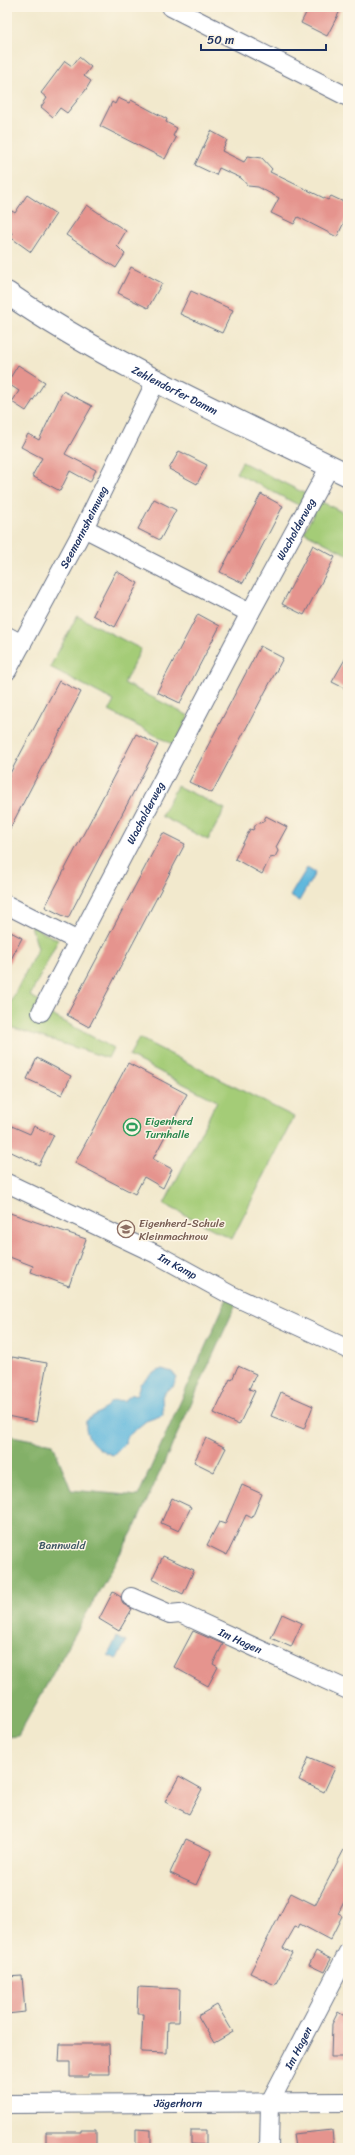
<svg xmlns="http://www.w3.org/2000/svg" width="355" height="2155" font-family="Sriracha,sans-serif">
<rect width="100%" height="100%" fill="#fcf5e5"/>
<filter id="ink" filterUnits="userSpaceOnUse"><feTurbulence type="fractalNoise" baseFrequency=".025" numOctaves="2"/><feDisplacementMap in="SourceGraphic" scale="8" xChannelSelector="R" yChannelSelector="G"/><feConvolveMatrix kernelMatrix="1 2 1 2 8 2 1 2 1" color-interpolation-filters="sRGB"/></filter>
<filter id="wash" filterUnits="userSpaceOnUse"><feTurbulence type="fractalNoise" baseFrequency=".012" numOctaves="4" result="noise"/><feDisplacementMap in="SourceGraphic" scale="16" xChannelSelector="R" yChannelSelector="G"/><feGaussianBlur stdDeviation="0.9" result="paint"/><feColorMatrix in="noise" values="0 0 0 0 0 0 0 0 0 0 0 0 0 0 0 0 0 1.4 0 .05"/><feComposite in="paint" operator="in"/></filter>
<g filter="url(#wash)">
<rect width="100%" height="100%" fill="#f2e9cd"/>
<!-- green -->
<path fill="#a4cc77" stroke="#607e6a" d="M242,462L348,515V555L304,532L314,513L236,473Z
M77,616L141,649L124,683L189,716L174,745L109,711L114,701L50,667Z
M177,786L225,809L208,840L161,816Z
M31,926L58,940L30,996L40,1001L37,1007L113,1048L108,1058L7,1026V1009L38,948Z
M139,1038L294,1117L232,1239L164,1204L217,1101L129,1056Z"/>
<!-- forest -->
<path fill="#83b068" stroke="#4f7063" d="M229,1294L239,1298L135,1527L18,1736L7,1737V1435L53,1444L71,1490L138,1496Z"/>
<!-- water -->
<path fill="#60b8dd" stroke="#3e749e" d="M307,868L315,873L299,901L290,896Z
M162,1369L172,1372L177,1378L173,1387L168,1389L162,1396L163,1415L146,1421L128,1436L125,1443L113,1455C97,1450 84,1439 86,1421C91,1417 95,1415 100,1412C110,1406 108,1398 124,1401L131,1395L137,1394L140,1384L152,1374Z
M117,1637L126,1642L117,1659L108,1655Z"/>
<g id="blocks">
<!-- building -->
<path fill="#e5948e" d="M309,7H342L327,36L301,23Z
M79,57L91,67L84,76L91,81L85,91L67,113L60,108L53,117L41,107L47,98L41,93L65,61L72,66Z
M118,98L129,103L131,100L167,119L166,122L177,128L173,136L176,138L165,159L100,126L112,102L115,104Z
M211,131L227,140L222,151L244,162L248,156L262,158L272,169L270,172L328,200L331,196L348,204V214L337,237L298,217L294,224L271,213L279,198L258,187L248,186L241,178L219,168L216,175L195,165Z
M27,195L56,214L31,252L10,237L12,233L7,229V218L12,211L15,213Z
M87,205L126,231L117,246L125,254L116,268L66,235Z
M131,267L162,283L148,308L118,293Z
M191,291L233,310L222,333L180,314Z
M18,365L45,382L26,411L12,402L19,391L7,383Z
M63,391L92,406L65,454L96,470L90,482L70,471L60,491L32,476L42,458L21,447L28,434L39,440Z
M179,451L207,465L197,484L169,469Z
M261,494L283,506L243,583L220,572Z
M154,499L176,510L160,540L138,529Z
M313,545L335,557L304,615L282,604Z
M116,571L138,583L115,627L93,615Z
M198,614L220,626L180,703L157,692Z
M260,646L283,658L212,793L189,782Z
M348,654V690L332,682Z
M59,681L81,692L7,834V779Z
M136,734L158,745L68,918L45,907Z
M266,816L287,827L276,847L278,851L275,857L270,858L262,874L235,859L250,829L253,830L256,824L263,822Z
M163,833L185,844L89,1027L67,1015Z
M7,930L22,938L7,967Z
M37,1058L71,1076L62,1095L27,1079Z
M128,1063L187,1094L153,1159L172,1169L163,1188L144,1177L135,1194L75,1163Z
M7,1124L30,1134L34,1126L54,1135L39,1165L7,1150Z
M7,1212L86,1239L69,1286L31,1272L33,1266L7,1256Z
M12,1357L47,1363L36,1422L7,1416V1384Z
M238,1366L256,1374L249,1389L255,1391L239,1425L214,1413L230,1379L232,1380Z
M281,1392L313,1406L304,1429L271,1416Z
M206,1438L226,1448L214,1472L194,1462Z
M242,1485L262,1494L252,1518L246,1515L227,1555L207,1545L219,1522L225,1524Z
M172,1498L191,1507L179,1531L161,1523Z
M163,1556L194,1570L183,1594L152,1579Z
M113,1592L121,1597L123,1604L132,1609L119,1631L99,1619Z
M282,1614L302,1623L291,1647L271,1638Z
M193,1631L223,1644L213,1664L218,1667L208,1686L174,1667Z
M309,1757L335,1768L324,1792L299,1780Z
M179,1776L202,1789L189,1814L165,1802Z
M186,1839L212,1851L196,1885L170,1873Z
M348,1842V1894L338,1914L342,1916L330,1940L300,1924L298,1928L295,1927L283,1948L292,1953L275,1985L250,1973L291,1893L315,1905Z
M316,1951L331,1959L324,1972L309,1965Z
M22,1976L25,2012L7,2014V1977Z
M138,1987L180,1989L179,2022H168L167,2053L141,2052L143,2014H137Z
M217,2005L233,2032L214,2043L198,2016Z
M338,2012L348,2018V2057H331L332,2024Z
M60,2044H109L110,2074H88V2077H70V2062H59Z
M136,2129L151,2130V2145L136,2144Z
M81,2130H96V2145H76V2148H46V2132H81Z
M191,2130H206V2145L191,2144Z
M332,2130L334,2148H295L293,2134Z"/>
</g>
</g>
<g filter="url(#ink)">
<use href="#blocks" fill-opacity="0" stroke="#667085" stroke-width="1"/>
<g fill="none" stroke-linecap="round" stroke-linejoin="round">
<defs>
<g id="street">
<path d="M171,7L348,97"/>
<path d="M84,528L250,613"/>
<path d="M7,636L22,644"/>
<path id="s1" d="M7,671L84,528L156,381"/>
<path d="M7,905L78,941"/>
<path id="s2" d="M41,1012L250,613L330,466"/>
<path id="s3" d="M7,1183L156,1254L229,1294L348,1349"/>
<path id="s4" d="M131,1597L170,1614L180,1613L348,1690"/>
<path id="s5" d="M7,2104L348,2102"/>
<path id="s6" d="M269,2148L270,2102L348,1952"/>
</g>
<g id="secondary">
<path id="s7" d="M7,293C113,366 233,418 348,475"/>
</g>
</defs>
<!-- street casing -->
<use href="#street" stroke="#667085" stroke-width="20"/>
<!-- secondary casing -->
<use href="#secondary" stroke="#667085" stroke-width="24"/>
<!-- street -->
<use href="#street" stroke="#fff" stroke-width="18"/>
<!-- secondary -->
<use href="#secondary" stroke="#fff" stroke-width="22"/>
</g>
</g>
<!-- icons -->
<defs>
<symbol id="stadium-ring" viewBox="-11 -11 22 22"><circle r="9.5" fill="#fcf5e5" stroke="#2e9e5b" stroke-width="1.5"/><path d="M0-5a6.5 5 0 1 0 0 10a6.5 5 0 1 0 0-10ZM-3.5-1.8h7v3.6h-7Z" fill="#2e9e5b"/></symbol>
<symbol id="school-ring" viewBox="-11 -11 22 22"><circle r="9.5" fill="#fcf5e5" stroke="#8d6e63" stroke-width="1.5"/><path d="M0-5L7-2L0 1L-7-2ZM-4 1L0 2.5L4 1V4Q0 6-4 4Z" fill="#8d6e63"/></symbol>
</defs>
<g fill-rule="evenodd">
<use href="#stadium-ring" x="122" y="1117" width="20" height="20"/>
<use href="#school-ring" x="116" y="1219" width="20" height="20"/>
</g>
<g text-anchor="middle" dominant-baseline="central" stroke-width="3" stroke-linejoin="round" paint-order="stroke">
<!-- street labels -->
<g font-size="11" fill="#1b2f5e" stroke="#fcf5e5">
<text stroke="none"><textPath href="#s7" startOffset="194">Zehlendorfer Damm</textPath></text>
<text stroke="none"><textPath href="#s1" startOffset="163">Seemannsheimweg</textPath></text>
<text stroke="none"><textPath href="#s2" startOffset="546">Wacholderweg</textPath></text>
<text stroke="none"><textPath href="#s2" startOffset="225">Wacholderweg</textPath></text>
<text stroke="none"><textPath href="#s3" startOffset="190">Im Kamp</textPath></text>
<text stroke="none"><textPath href="#s4" startOffset="119">Im Hagen</textPath></text>
<text stroke="none"><textPath href="#s6" startOffset="107">Im Hagen</textPath></text>
<text stroke="none"><textPath href="#s5" startOffset="171">Jägerhorn</textPath></text>
</g>
<!-- leisure labels -->
<g font-size="11" fill="#27864d" stroke="#fcf5e5" text-anchor="start">
<text x="145" y="1121">Eigenherd<tspan x="145" dy="13">Turnhalle</tspan></text>
</g>
<!-- education labels -->
<g font-size="11" fill="#785e54" stroke="#fcf5e5" text-anchor="start">
<text x="139" y="1223">Eigenherd-Schule<tspan x="139" dy="13">Kleinmachnow</tspan></text>
</g>
<!-- park labels -->
<g font-size="11" fill="#3d5664" stroke="#fcf5e5">
<text x="62" y="1545">Bannwald</text>
</g>
</g>
<!-- margin -->
<rect width="355" height="2155" fill="none" stroke="#fcf5e5" stroke-width="24"/>
<!-- scale -->
<path d="M201 44v6h125v-6" fill="none" stroke="#1b2f5e" stroke-width="2"/>
<text x="207" y="44" font-size="12" fill="#1b2f5e" stroke="#fcf5e5" stroke-width="3" paint-order="stroke">50 m</text>
</svg>
